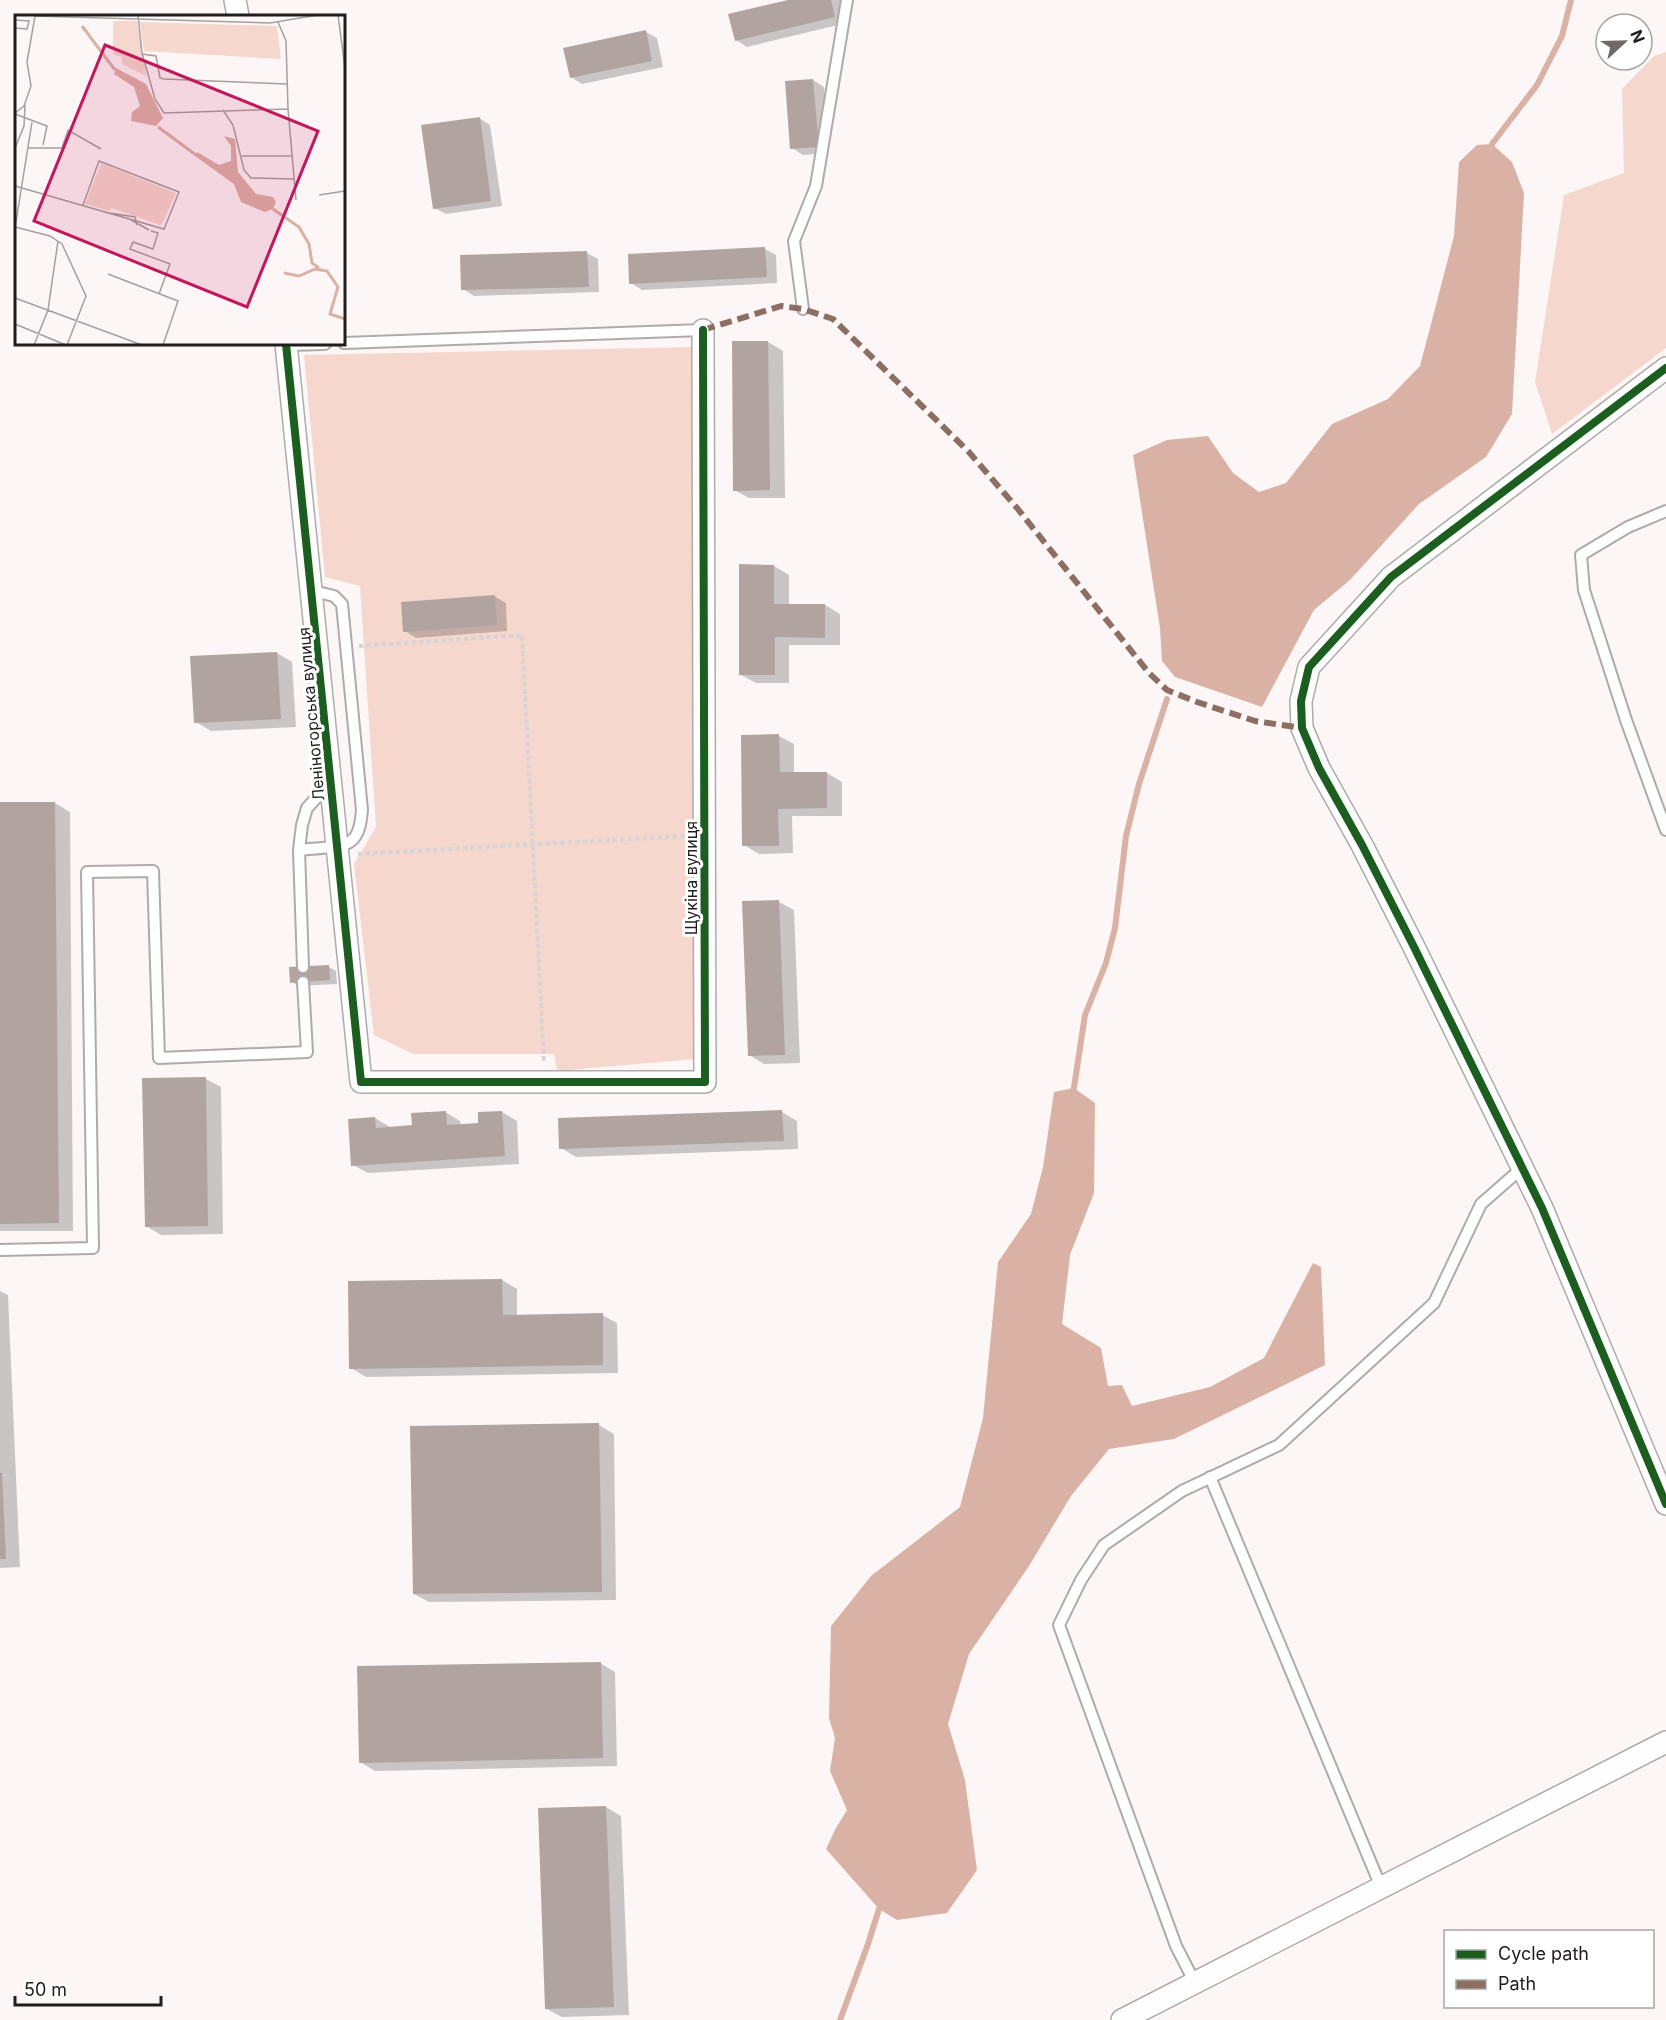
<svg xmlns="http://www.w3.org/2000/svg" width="1666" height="2020" font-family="Inter,sans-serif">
<rect width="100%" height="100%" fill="#fcf7f6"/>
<!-- green -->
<path fill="#f5d7cd" d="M1666,52V348L1552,434L1535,382L1564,195L1624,173L1622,89L1654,56Z
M692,347L695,1059L557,1071L554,1054H413L374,1035L354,864L376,827L360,586L325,577L304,355Z"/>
<!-- water -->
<path fill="#dab2a5" d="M1492,144L1512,162L1524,193L1512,414L1486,457L1419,504L1350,580L1314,610L1262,707L1175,677L1162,661L1160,628L1133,455L1167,440L1208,436L1233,473L1259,492L1286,483L1332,424L1388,399L1420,366L1454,236L1459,162L1477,145Z
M1074,1088L1095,1103L1094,1193L1070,1255L1062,1324L1101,1348L1108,1386L1122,1385L1132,1406L1210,1387L1264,1358L1313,1263L1321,1267L1325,1365L1174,1439L1109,1449L1071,1496L1029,1566L969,1654L948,1724L965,1780L977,1870L947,1913L897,1920L879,1909L826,1849L836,1828L847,1810L830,1771L835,1738L829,1718L831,1626L871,1576L960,1507L983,1418L998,1262L1031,1214L1043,1167L1054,1092Z"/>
<!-- shadow -->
<path fill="#0003" d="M794,0H840L846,23L747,47L736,40Z
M646,32L657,38L663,67L582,84L571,77Z
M813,80L824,87L829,153L803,155L792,148Z
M479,118L490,125L502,206L446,214L434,208Z
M765,249L776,255L777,283L642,290L631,283Z
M587,253L598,259L599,292L474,296L463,289Z
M733,342H768L783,351L785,498H749L734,490Z
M774,566L789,575V605H825L840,614V645H789V683H756L741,675Z
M494,596L506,603L507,631L416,638L405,631Z
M277,653L292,662L296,727L211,731L196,722L192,657Z
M779,736L794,744V774L827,773L842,782V816H792L793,853L759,854L744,845Z
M55,803L70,812L73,1231H0V804Z
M779,902L794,910L800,1063L764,1064L749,1055Z
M329,967L336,971L337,984L299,986L292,982Z
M206,1079L221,1087L223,1234L161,1235L146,1226Z
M445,1112L460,1121L461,1125L480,1124L502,1112L517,1121L519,1164L368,1173L353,1165L375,1118L390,1127H414Z
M782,1112L797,1121L798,1149L576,1157L561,1148Z
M502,1280L517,1289V1316L602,1315L617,1323L618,1373L366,1377L351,1368Z
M0,1291L8,1295L20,1567L0,1568Z
M599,1425L614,1434L616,1600L429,1602L414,1594Z
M600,1663L615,1672L617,1766L375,1771L360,1762Z
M606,1807L621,1816L629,2015L562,2017L547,2009Z"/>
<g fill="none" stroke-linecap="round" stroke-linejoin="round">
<!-- stream -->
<path stroke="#dab2a5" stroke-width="6" d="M1492,151V144L1537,85L1562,36L1571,0
M1073,1094L1085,1015L1106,963L1115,928L1126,836L1139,784L1167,699
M840,2020L868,1944L879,1909L883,1902"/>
</g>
<!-- building -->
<path fill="#b0a3a0" d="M788,0H831L835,17L735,41L728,14Z
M646,30L652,61L570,78L563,48Z
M813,79L819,147L790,149L785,81Z
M480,117L491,201L433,209L421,125Z
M765,247L767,277L629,284L628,254Z
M587,251L589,287L461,290L460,255Z
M732,341H768L770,490L733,491Z
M739,564L774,565V604H825V638L775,637V675H739Z
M495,595L497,625L403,632L401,602Z
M277,652L281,719L194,723L190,656Z
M779,734L780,772H827V808L778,809L779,846H742L741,735Z
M0,802H55L59,1223L0,1224Z
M779,900L785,1055L748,1056L742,901Z
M329,965L330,980L290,983L289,967Z
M206,1077L208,1226L145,1227L142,1078Z
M782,1110L784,1141L559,1149L558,1118Z
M446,1111L447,1125L478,1123V1112L502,1111L505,1156L351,1166L348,1119L375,1117L376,1128L412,1125L411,1113Z
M502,1279L503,1315L603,1313V1365L349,1369L348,1281Z
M599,1423L602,1592L413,1594L410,1426Z
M0,1473H2L6,1559H0Z
M601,1662L603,1758L359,1763L357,1666Z
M606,1806L614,2007L545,2009L538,1808Z"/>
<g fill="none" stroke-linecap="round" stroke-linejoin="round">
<defs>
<path id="lane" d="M803,309L794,241L816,186L847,0
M344,343L703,330
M287,345L325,344
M1666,511L1628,527L1581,555L1584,590L1626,720L1666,830
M299,850C312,848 341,849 351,841C360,834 361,820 362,810L342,604L334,596L313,591
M303,967L299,850L302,825L307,808L331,782
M0,1250L93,1248L87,872L153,871L159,1058L307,1052L303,982
M1210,1477L1381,1887
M1195,1983L1176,1946L1059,1625L1081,1580L1104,1545L1182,1491L1279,1445L1434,1303L1481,1204L1522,1168"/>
<path id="street" d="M235,0L238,16
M286,344L361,1082H705L703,330
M1666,368L1391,577L1309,667L1301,701L1302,728L1319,768L1362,845L1414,947L1542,1208L1666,1504
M1122,2020L1666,1742"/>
</defs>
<!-- lane casing -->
<use href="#lane" stroke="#aeabaa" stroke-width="14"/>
<!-- street casing -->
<use href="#street" stroke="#aeabaa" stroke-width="24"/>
<!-- path -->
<path stroke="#d6d4d4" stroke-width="4" stroke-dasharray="4.5 3" stroke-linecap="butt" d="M359,646L522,635L544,1063
M358,854L686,836"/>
<!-- lane -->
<use href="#lane" stroke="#fffefe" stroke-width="10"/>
<!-- street -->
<use href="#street" stroke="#fffefe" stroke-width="21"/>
<!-- quiet -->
<path stroke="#8d6e63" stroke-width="6" stroke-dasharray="12 6" stroke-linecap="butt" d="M703,330L781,306L803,309L833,319L968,451L1017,508L1149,673L1167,690L1197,702L1255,721L1302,728"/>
<defs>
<path id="cycleway" d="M286,344L361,1082H705L703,330
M1666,368L1391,577L1309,667L1301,701L1302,728L1319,768L1362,845L1414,947L1542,1208L1666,1504"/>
</defs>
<!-- cycleway casing -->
<use href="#cycleway" stroke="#fff" stroke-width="11"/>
<!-- cycleway -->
<use href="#cycleway" stroke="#1b5e20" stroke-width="8"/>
</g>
<g text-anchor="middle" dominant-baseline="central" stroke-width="6" stroke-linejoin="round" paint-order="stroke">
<!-- street labels -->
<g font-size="16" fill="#201d1c" stroke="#fff">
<text transform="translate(311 714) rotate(-95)">Леніногорська вулиця</text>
<text transform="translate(691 878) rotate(-90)">Щукіна вулиця</text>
</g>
</g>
<!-- overview -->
<g transform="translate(15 15)">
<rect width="330" height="330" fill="#fcf7f6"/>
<path d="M98,6H122L131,61L107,49V42L98,39ZM125,7L262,11L266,44L129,36ZM86,148L161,178L148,207L145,210L97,193L94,196L70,189Z" fill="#f5d7cd"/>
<path d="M101,53L131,69L148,103L141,111L116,106L117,97L125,91L119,72L99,59ZM209,121L220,124L223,157L241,179L258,182L261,187L258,194L250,197L226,187L219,169L180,141L182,137L204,150L216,146V131Z" fill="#dab2a5"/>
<path fill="none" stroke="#dab2a5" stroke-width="3" d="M67,11L100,55M143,112L181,140M258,194L284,212L294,229L297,248L304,253M269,258L284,261L300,254L312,256L323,272L315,299L330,304"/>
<path fill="none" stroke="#a4a09f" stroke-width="1.5" d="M123,0L127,38L140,84L149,98L273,94L281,185M323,0L330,53M0,5L14,6L12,14L0,13M263,7L271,26L273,94M127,39L141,41L145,63L149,64L273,69M208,95L218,110L229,155L236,163L279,164M0,98L9,91L16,71L12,47L20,1L255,8L303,0M0,99L32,111L28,130M0,133L9,111L10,90M13,133H47L53,115L86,134M227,141H277M0,171L149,214L164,177L84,146L68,190M304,180L330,176M95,198L120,202L122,210M116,205L134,215M0,212L35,221L47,229L71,281L52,330M0,213L17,107M136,216L143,218L138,234L118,227L115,234L155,249L144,279M93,259L163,286L148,330M0,283L127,330M0,309L51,330M19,330L33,295L43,226"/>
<path fill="#c2185b" fill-opacity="0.15" stroke="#c2185b" stroke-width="3" d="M90,30L303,116L232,292L19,206Z"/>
<rect width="330" height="330" fill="none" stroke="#201d1c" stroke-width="3"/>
</g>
<!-- legend -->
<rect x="1444" y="1930" width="210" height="78" fill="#ffffff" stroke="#a6a5a4" stroke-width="1.5"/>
<rect x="1456" y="1950" width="30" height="9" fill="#1b5e20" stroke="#a6a5a4" stroke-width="1.5"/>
<text x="1498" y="1960" font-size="18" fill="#201d1c">Cycle path</text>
<rect x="1456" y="1980" width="30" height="9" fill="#8d6e63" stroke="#a6a5a4" stroke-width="1.5"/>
<text x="1498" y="1990" font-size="18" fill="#201d1c">Path</text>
<!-- north arrow -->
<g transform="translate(1624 42) rotate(68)"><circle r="28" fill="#ffffff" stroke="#a6a5a4" stroke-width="1.5"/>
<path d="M0-4.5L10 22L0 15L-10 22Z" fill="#6d6968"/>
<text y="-9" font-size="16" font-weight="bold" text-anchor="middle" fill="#201d1c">N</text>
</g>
<!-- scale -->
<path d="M15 1996v9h146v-9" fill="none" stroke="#201d1c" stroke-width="3"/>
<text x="24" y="1996" font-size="18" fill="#201d1c" stroke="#ffffff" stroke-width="4.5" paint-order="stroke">50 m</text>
</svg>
